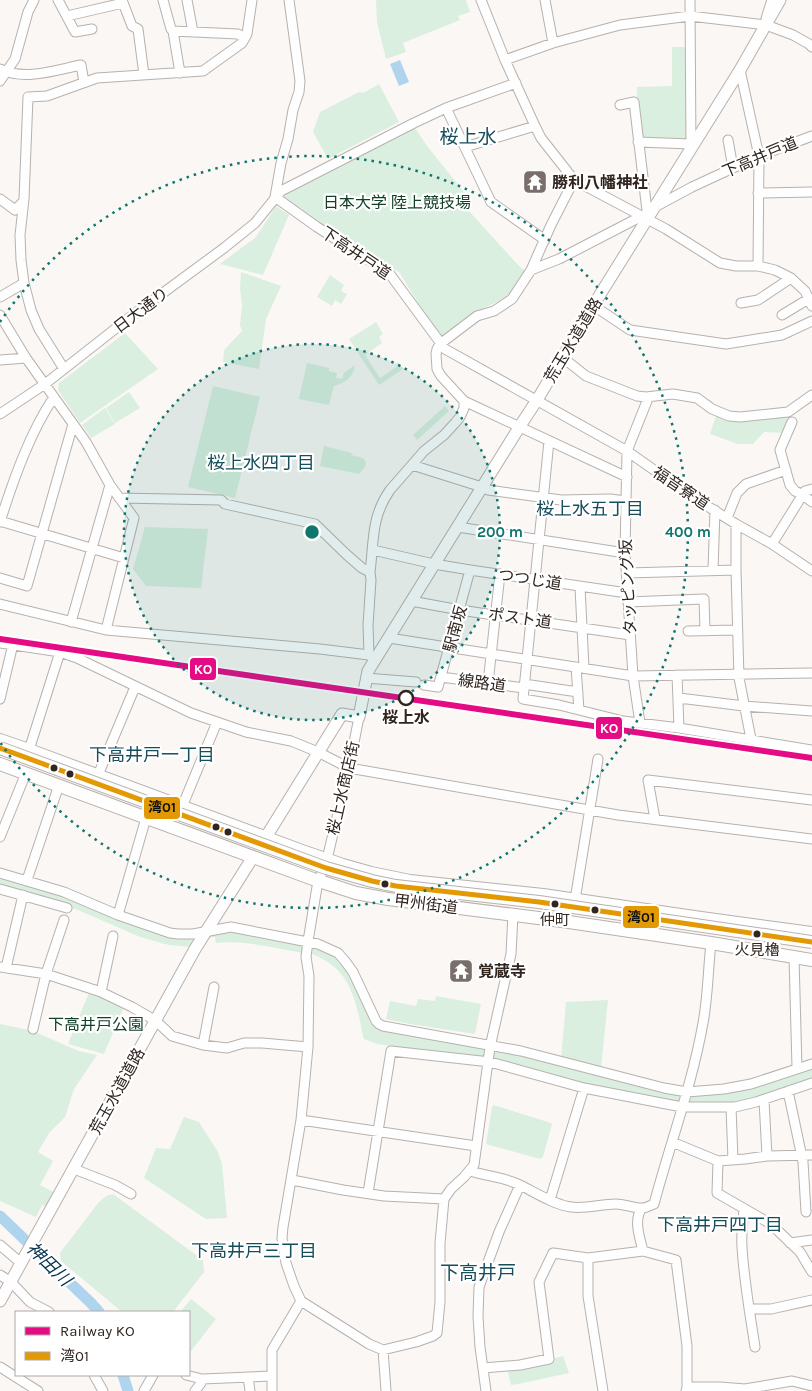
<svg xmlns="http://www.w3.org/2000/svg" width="812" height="1391" font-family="Karla,'Noto Sans JP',sans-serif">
<rect width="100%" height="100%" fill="#fbf7f5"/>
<!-- green -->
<path fill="#daefe0" d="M376,0H466L470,12L458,16L460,20L403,43L406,52L386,59L377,22Z
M672,47H689L690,141H639L635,98H637V87L672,86Z
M379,84L399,122L328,159L313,132L320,112L359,92L363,93Z
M414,126L427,146L468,197V210L520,267L527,272L510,295L473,314L441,340L399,272L387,266L278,196Z
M276,206L289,215L263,275L220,264L256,237Z
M241,272L281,286L266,319L259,369L223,362L224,350L242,331L240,325L242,305L240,289Z
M330,275L344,285L341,291L347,294L341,304L335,300L332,306L317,297Z
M376,322L383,334L379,337L382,343L365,355L380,378L398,366L396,364L398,362L403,369L379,385L349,339Z
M125,333L158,369L80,423L58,390L59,383Z
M307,363L329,368V371L337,373L336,378L342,379L344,373L355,365C354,377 345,383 334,386L329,405L299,399Z
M213,386L260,397L235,498L188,487Z
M129,392L140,408L115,423L106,408Z
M445,406L449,411L417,440L413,435Z
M105,408L115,424L91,438L82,425Z
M716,416C740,423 765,418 789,416L790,420L785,433L764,432L753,444H738L710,434Z
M324,446L352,453L351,455L363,458L366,462L365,467L359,474L320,466Z
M145,527L208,529L201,588L146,586L133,569Z
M0,876L41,886L113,915L198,935L191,947L169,945L140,937L78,910L0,888Z
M230,929L305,942L303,953C275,948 245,940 216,943L215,937L206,938L211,932Z
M313,944L325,948L344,964L373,1019L489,1046L486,1060L377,1044L364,1039C361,1030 361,1022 358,1013C351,983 341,966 312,954Z
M91,988L125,1004L104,1054L68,1044Z
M436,996L481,1004L475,1034L410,1024L386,1019L390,1001L416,1006L418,999L435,1001Z
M608,1000L601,1068L561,1058L566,1002Z
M0,1024L33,1031L67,1046L79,1051L97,1055L74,1089L65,1117L49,1133L38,1152L53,1161L40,1185L57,1194L49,1207L42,1205L36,1217L0,1201Z
M493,1049L687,1092L682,1107L490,1062Z
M812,1066V1080L737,1104L685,1107L690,1094Z
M494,1105L551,1123L552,1124L543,1157L540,1159L486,1144L492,1107Z
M184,1117L199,1122L218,1152L222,1164L227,1218L206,1219L144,1178L156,1148L170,1149Z
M113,1194L203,1260L204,1272L173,1312H122L61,1261L60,1253L98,1203L106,1196Z
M191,1299L216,1319L191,1351L189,1350V1312H180Z
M563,1356L569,1373L523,1383L511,1385L507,1368L527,1366Z"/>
<!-- water -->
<path fill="#afd4ee" d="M400,60L409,82L399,86L390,64Z"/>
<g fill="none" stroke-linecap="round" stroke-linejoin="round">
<!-- river -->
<path stroke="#afd4ee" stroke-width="11" d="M0,1216L91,1303L99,1312
M123,1375L128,1391"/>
<defs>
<path id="minor" d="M58,0L75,32L92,29
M122,0L132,26L138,29L144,75
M163,0L171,29L173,31L238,34L245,38
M187,0L193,32
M481,0L505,60L535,126L541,138L574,180L666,229L720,263L736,266H758L775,270L791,278L805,291L812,306
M545,0L553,43
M690,0L691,148
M67,16L123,3
M766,19L768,12L772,0
M173,31L180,73
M505,60L553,43L620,25L690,16L766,25L793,35L809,44L812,47
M0,69C25,81 55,70 81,65L84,82
M740,70L759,156L758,266
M0,81L15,59L28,12L34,0
M620,105L634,102L648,219
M446,108L491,202L545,240
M728,140L733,168
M638,142L691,144
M465,147L535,126
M758,193L812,192
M275,197L317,227L389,273L445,349L627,451L691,496L736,524L772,544L812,571
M275,197L281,163L288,139L293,110L299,92L300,81L289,0
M0,199L15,210L23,202
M655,207L692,187L759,156L812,136
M531,270L559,259L642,216
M0,297L24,283
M741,303L758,300L791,278
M594,306L630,330L726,344L782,335L812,321
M0,315L26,358L86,442L110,485L134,518L106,630
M782,315L810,298
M562,357L586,376L637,396L646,397L673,394L697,398L712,409L729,416L740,417L788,412L812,395
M0,360L26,358
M64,369L39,329L31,310L24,283L21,260L20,235L24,199L28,97L47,96L97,78L203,71L242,43L247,34L252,0
M464,401L627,477
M0,414L45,384L129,318L224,248L255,223L281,191L414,123L446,108L516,83
M792,422L780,450L790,485L795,491L803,495L812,502
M549,441L523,699L559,705L623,721L679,728L812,750
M412,465L482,487L488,490L561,500L610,499L626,501
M119,498L221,500L225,504L315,524L347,555L362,568L370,572
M727,518L737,493L746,484L786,470
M0,521L124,558
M0,522C13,481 30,432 54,397
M736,524V570L739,678L751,739
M458,527L625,553
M772,544L805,491L812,489
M373,550L434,564L470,570L627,593
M713,570L715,510
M627,573L736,570
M0,578L27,586L73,424
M580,587L584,668
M411,601L460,610L630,635
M628,602L704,599L705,631
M0,604L106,630L320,649L369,655
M71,622L110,485
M688,631L737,630
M389,638L633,676L812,673
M0,643L60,652L77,658L191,713L246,732L291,741L318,752L349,768L618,815L812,839
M374,660L369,655L368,625L371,580L370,572C374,541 371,517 390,490L424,451L444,435L455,423L460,417L464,408V401L441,376L437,369L436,354L437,349L440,344L477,316L494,311L512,299L531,270L551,225L574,180
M576,667L579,710
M677,675L679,728
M441,677L524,688
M366,678L416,682
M488,683L500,574
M524,684L578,692
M424,685L438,687L470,570
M679,698L744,706L812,711
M0,699L13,644
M359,717L349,768L337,817L328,855L317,887L308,941L306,957L309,976L308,1047L301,1120L283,1227L282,1238L286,1263L294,1286L301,1301L369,1344L383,1350L416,1342L433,1336L437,1333L440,1302V1243L444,1199L451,1189L464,1177L474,1165L490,1047L511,954L513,914
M640,723L633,676L625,553L627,451L647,401
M29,750L60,652
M98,775L135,687
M182,807L217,722
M655,819L648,780L812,800
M0,837L26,773
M0,873L64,892L118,915L170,933L178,934H193L231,927L318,944L338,953L345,961L353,972L376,1021L379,1024L383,1026L521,1051L664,1088L687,1092L724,1089L751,1084L812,1064
M27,880L59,785
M0,889L67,908
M575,900L598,759
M118,915L146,818
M794,957L797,1068
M0,967L46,974L101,992L132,1007L156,1021L172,1036L203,1045L227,1048L244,1043H262L308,1047
M6,968L23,895
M101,992L113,936
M33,1029L46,974L64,920
M203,1045L214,987
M788,1091L803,1162L806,1212
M764,1100L767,1156
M731,1107L733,1160
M301,1120L476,1146
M672,1142L718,1161L745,1159L767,1156L812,1155
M718,1161L717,1193L771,1224L800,1252L812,1272
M74,1169L115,1185L131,1194
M470,1171C486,1176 502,1177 518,1184C533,1191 554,1205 571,1207C586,1209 601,1204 616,1204C624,1204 637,1209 643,1208C646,1208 651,1205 654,1204C670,1144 692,1085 703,1023C708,997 708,969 711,943
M292,1180L343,1190L384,1196L444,1199
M368,1193L391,1051L490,1062L584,1088L682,1107H735L756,1102L812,1083
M550,1200L584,1088
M642,1208C633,1220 640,1238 643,1251
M744,1209C743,1221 741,1235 742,1247C744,1281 750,1314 755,1347
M790,1243L812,1240
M0,1245L21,1263
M588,1258V1296L603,1391
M0,1275L11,1282L30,1302L49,1312
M749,1309H771L812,1300
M383,1350L386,1391
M0,1367L38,1391
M483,1368L520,1365L549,1359L539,1282L553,1253L588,1258L643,1251L676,1260L687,1346V1387L686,1391
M94,1375L103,1391
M186,1375L202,1379L272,1376
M248,1377L250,1391
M687,1387H720L745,1389L792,1381L812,1386
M144,1391L153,1375
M195,1391L201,1383L202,1379
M272,1391V1350L301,1301
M486,1391L480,1347L478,1316L479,1287L499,1232L520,1185"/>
<path id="major" d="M266,837L342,714L359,717L368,671L520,426L537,400L601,293L740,70L780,0
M0,1301L195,949L253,857"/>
<path id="highway" d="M0,740L29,750L302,851L343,865L371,873L410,881L543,895L701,918L812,933
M0,764L313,879L356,893L388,899L562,921L711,943L812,960"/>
</defs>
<!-- minor casing -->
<use href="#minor" stroke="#b8b1ad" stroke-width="11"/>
<!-- major casing -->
<use href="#major" stroke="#b8b1ad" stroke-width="13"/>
<!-- highway casing -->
<use href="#highway" stroke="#b8b1ad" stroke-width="14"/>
<!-- minor -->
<use href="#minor" stroke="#fefefe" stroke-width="9"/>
<!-- major -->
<use href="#major" stroke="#fefefe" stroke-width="11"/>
<!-- highway -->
<use href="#highway" stroke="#fefefe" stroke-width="12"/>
<defs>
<path id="highway-bridge" d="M0,748L326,868L372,881L396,886L539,902L812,942"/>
</defs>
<!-- highway-bridge casing -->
<use href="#highway-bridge" stroke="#b8b1ad" stroke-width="14" stroke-linecap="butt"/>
<!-- highway-bridge -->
<use href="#highway-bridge" stroke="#fefefe" stroke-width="12"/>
<defs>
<path id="bus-1" d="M0,748L326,868L372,881L396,886L539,902L812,942"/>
</defs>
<!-- bus-1 casing -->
<use href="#bus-1" stroke="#fff" stroke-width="9"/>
<!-- bus-1 -->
<use href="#bus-1" stroke="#e39903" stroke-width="5"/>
<defs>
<path id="rail-1" d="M0,639L812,758"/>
</defs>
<!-- rail-1 casing -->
<use href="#rail-1" stroke="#fff" stroke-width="10"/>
<!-- rail-1 -->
<use href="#rail-1" stroke="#e50b84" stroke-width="6"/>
</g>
<!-- distance rings -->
<circle cx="312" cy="532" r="188" fill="#0f766e" fill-opacity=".12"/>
<g fill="none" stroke="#0f766e" stroke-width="2.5" stroke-dasharray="2.5 5">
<circle cx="312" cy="532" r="188"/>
<path d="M0 322A376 376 0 1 1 0 742"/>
</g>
<!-- icons -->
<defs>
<symbol id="temple-square" viewBox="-11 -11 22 22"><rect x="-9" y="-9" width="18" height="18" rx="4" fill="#786e6a" stroke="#fff"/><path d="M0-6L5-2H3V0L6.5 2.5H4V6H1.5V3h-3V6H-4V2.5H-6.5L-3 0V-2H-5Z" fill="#fff"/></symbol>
</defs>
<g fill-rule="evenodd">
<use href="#temple-square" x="521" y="168" width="28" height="28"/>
<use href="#temple-square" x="447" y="957" width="28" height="28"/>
</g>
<!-- markers -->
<circle fill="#fff" stroke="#31251f" stroke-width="2.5" cx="406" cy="698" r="7"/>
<g fill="#31251f" stroke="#fff" stroke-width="2">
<circle cx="54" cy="768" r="4.5"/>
<circle cx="70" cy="774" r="4.5"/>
<circle cx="216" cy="827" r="4.5"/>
<circle cx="228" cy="832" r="4.5"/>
<circle cx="385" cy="884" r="4.5"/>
<circle cx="555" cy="904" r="4.5"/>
<circle cx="595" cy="910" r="4.5"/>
<circle cx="757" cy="934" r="4.5"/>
</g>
<g text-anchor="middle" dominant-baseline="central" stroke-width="4.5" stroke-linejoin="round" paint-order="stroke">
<!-- bus labels -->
<g font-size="15" fill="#31251f" stroke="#fff">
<text x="555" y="920">仲町</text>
<text x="757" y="950">火見櫓</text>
</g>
<!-- street labels -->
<g font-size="16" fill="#31251f" stroke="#fff">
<text transform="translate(760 157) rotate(-23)">下高井戸道</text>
<text transform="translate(356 253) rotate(34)">下高井戸道</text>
<text transform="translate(141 310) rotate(-37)">日大通り</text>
<text transform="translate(573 340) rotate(-59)">荒玉水道道路</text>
<text transform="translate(681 488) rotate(34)">福音寮道</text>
<text transform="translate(530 579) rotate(9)">つつじ道</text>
<text transform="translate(628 587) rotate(-93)">タッピング坂</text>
<text transform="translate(520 618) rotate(8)">ポスト道</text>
<text transform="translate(455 629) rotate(-75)">駅南坂</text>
<text transform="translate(482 683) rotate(8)">線路道</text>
<text transform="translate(343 788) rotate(-77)">桜上水商店街</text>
<text transform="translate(426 904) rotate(7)">甲州街道</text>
<text transform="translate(117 1091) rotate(-61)">荒玉水道道路</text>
</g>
<!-- poi labels -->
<g font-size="16" font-weight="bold" fill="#31251f" stroke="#fff" text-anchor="start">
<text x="552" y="182">勝利八幡神社</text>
<text x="478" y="971">覚蔵寺</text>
</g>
<!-- park labels -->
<g font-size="16" fill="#144029" stroke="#fff">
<text x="397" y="202">日本大学 陸上競技場</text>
<text x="96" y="1024">下高井戸公園</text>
</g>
<!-- stop labels -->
<g font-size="16" font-weight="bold" fill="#31251f" stroke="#fff">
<text x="406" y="717">桜上水</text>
</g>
<!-- neighbourhood labels -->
<g font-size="18" fill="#164e5b" stroke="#fff">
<text x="261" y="463">桜上水四丁目</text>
<text x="590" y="509">桜上水五丁目</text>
<text x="152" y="755">下高井戸一丁目</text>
<text x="720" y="1225">下高井戸四丁目</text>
<text x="254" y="1251">下高井戸三丁目</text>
</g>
<!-- water labels -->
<g font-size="18" font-style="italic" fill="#07344d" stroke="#fff">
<text transform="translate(49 1264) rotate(44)">神田川</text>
</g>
<!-- quarter labels -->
<g font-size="19" fill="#164e5b" stroke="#fff">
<text x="468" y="137">桜上水</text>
<text x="478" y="1273">下高井戸</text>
</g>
</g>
<circle cx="312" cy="532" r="8" fill="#0f766e" stroke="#fff" stroke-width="2.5"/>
<g font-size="15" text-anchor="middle" font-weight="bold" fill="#0f766e" stroke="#fff" stroke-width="4.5" stroke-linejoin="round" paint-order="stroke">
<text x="500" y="537">200 m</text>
<text x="688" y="537">400 m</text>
</g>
<g stroke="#fff" stroke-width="2">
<rect x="189" y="657" width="28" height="24" rx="5" fill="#e50b84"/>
<rect x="595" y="716" width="28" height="24" rx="5" fill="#e50b84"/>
<rect x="143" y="796" width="38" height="24" rx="5" fill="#e39903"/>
<rect x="622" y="905" width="38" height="24" rx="5" fill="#e39903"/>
</g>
<g font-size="14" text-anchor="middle" font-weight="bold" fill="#fff">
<text x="203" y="674">KO</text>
<text x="609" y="733">KO</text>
</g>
<g font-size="14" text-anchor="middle" font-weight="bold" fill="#111">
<text x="162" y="812">湾01</text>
<text x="641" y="922">湾01</text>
</g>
<!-- legend -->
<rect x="15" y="1311" width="175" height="65" fill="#ffffff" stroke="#ada8a5"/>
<rect x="25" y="1327" width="25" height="8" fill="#e50b84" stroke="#ada8a5"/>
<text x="60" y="1336" font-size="15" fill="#31251f">Railway KO</text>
<rect x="25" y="1352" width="25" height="8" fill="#e39903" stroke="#ada8a5"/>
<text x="60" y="1361" font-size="15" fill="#31251f">湾01</text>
</svg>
